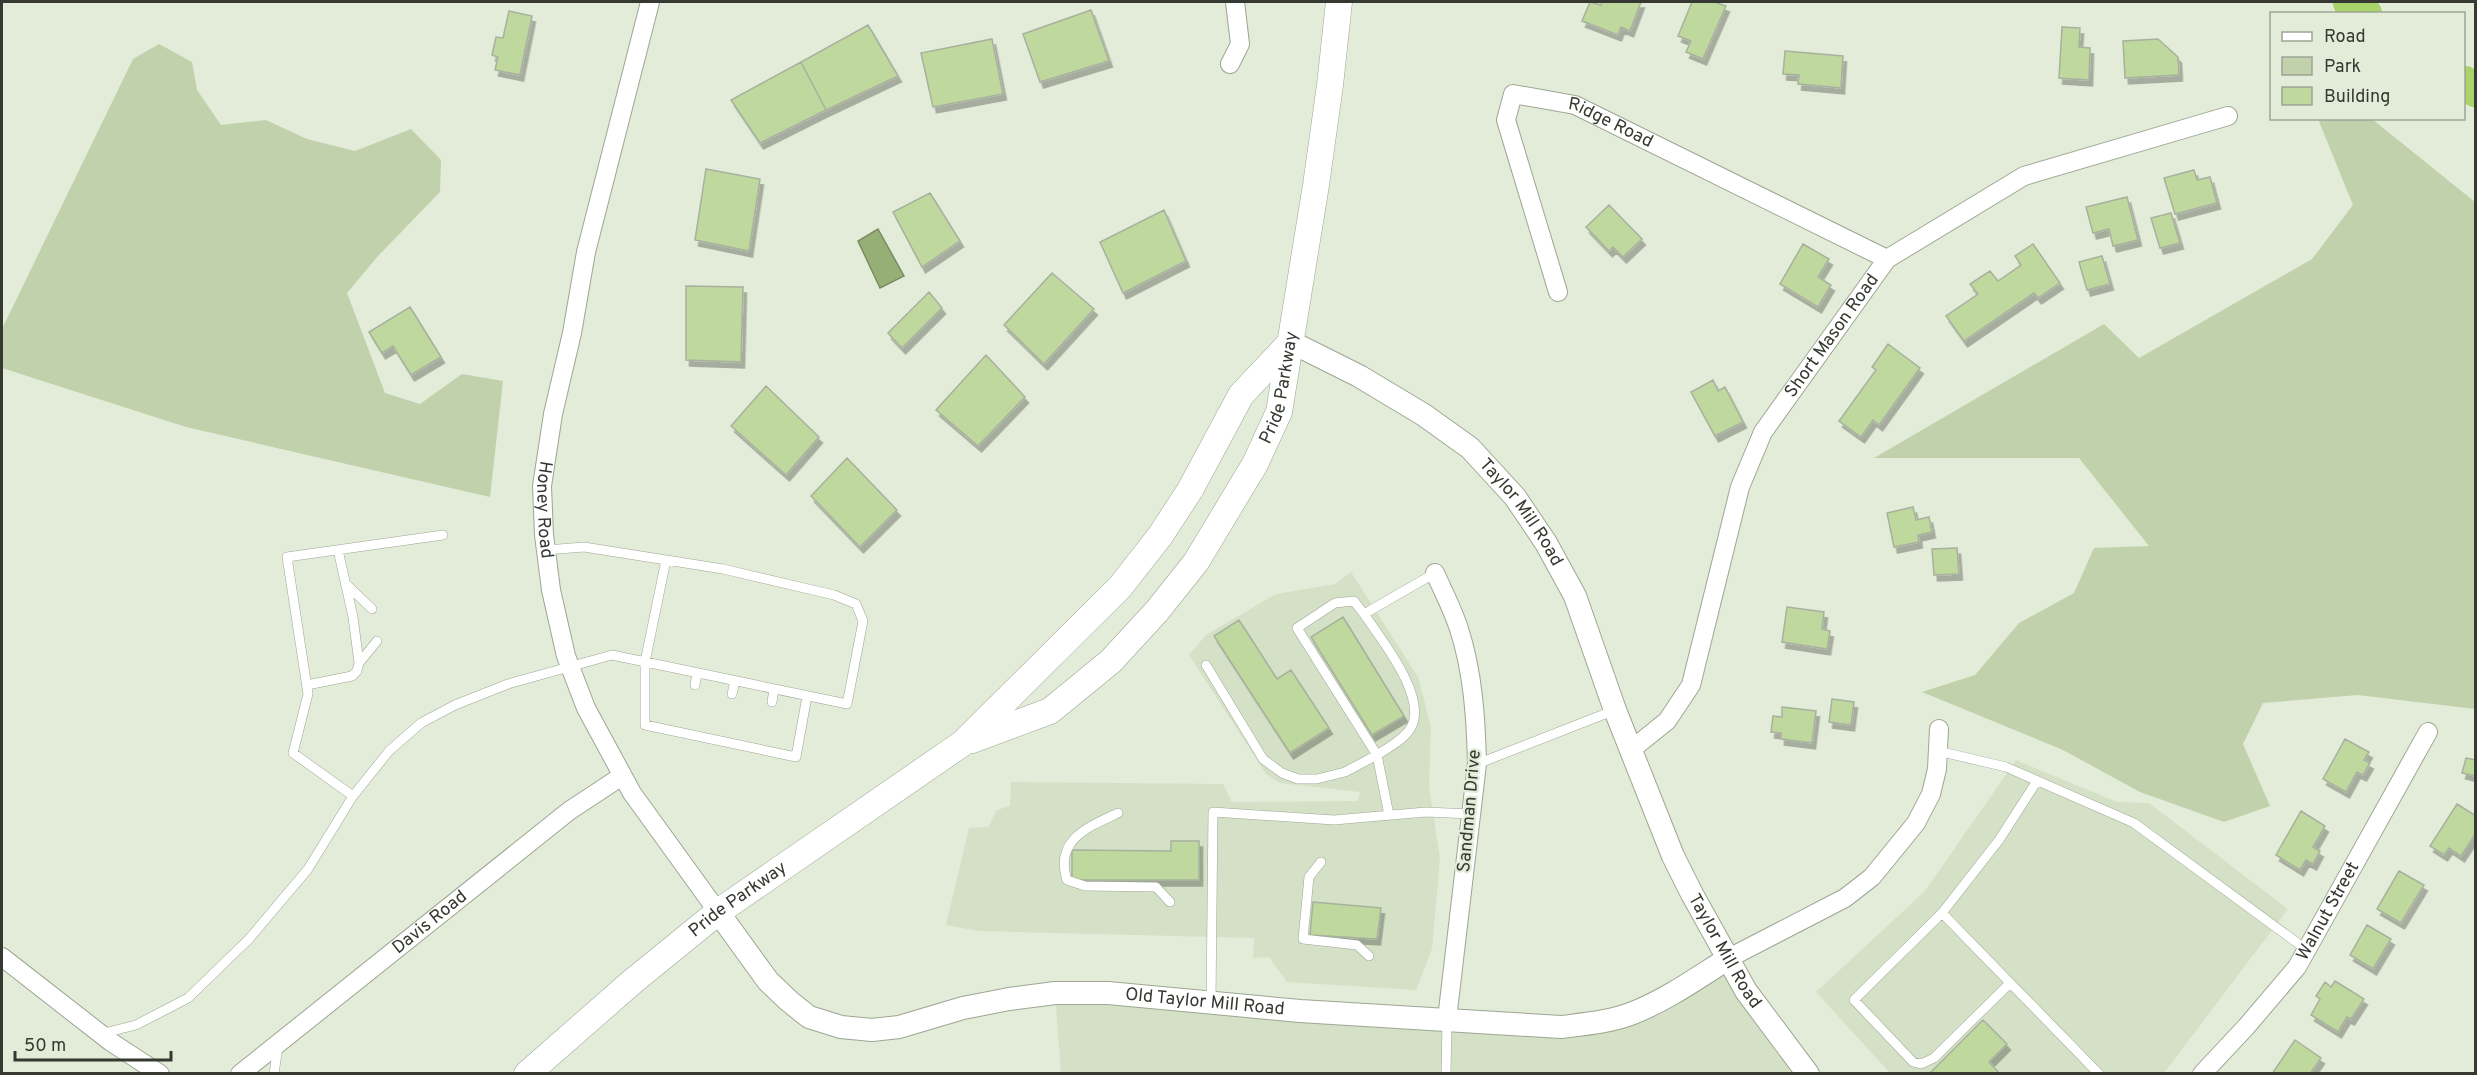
<svg xmlns="http://www.w3.org/2000/svg" width="2477" height="1075" font-family="Overpass,sans-serif">
<defs>
<filter id="shadow"><feDropShadow dx="3.5" dy="6" stdDeviation="0" flood-color="#0004"/></filter>
</defs>
<rect width="100%" height="100%" fill="#e3ecd8"/>
<!-- built -->
<path fill="#d4e1c6" d="M1351,572L1418,677L1431,727L1429,786L1440,859L1432,949L1416,990L1287,982L1269,957L1253,958L1254,938L979,931L946,925L969,828L988,827L997,810L1010,806L1011,782L1223,784L1232,802L1358,801L1360,792L1280,783L1266,774L1189,655L1206,635L1276,594L1335,584Z
M2016,760L2117,802L2149,803L2288,909L2164,1073H1890L1816,992L1925,891Z
M1729,958L1808,1073H1061L1055,993L1596,1023Z"/>
<!-- green -->
<path fill="#c0d1ac" d="M159,44L192,62L197,90L221,125L266,120L307,139L355,151L411,129L441,160L440,192L378,256L347,293L385,393L420,404L462,374L503,381L490,497L186,427L2,368V329L133,59Z
M2318,119H2372L2475,202V709L2358,695L2263,703L2243,744L2270,806L2224,822L2140,792L2063,750L1922,692L1975,675L2019,623L2074,593L2094,548L2149,546L2079,458H1874L2104,324L2139,358L2312,259L2353,205Z"/>
<!-- water -->
<path fill="#96af77" stroke="#798c62" stroke-width="1.5" d="M878,229L904,276L880,288L858,241Z"/>
<!-- building -->
<path fill="#bed89e" stroke="#a8b19e" stroke-width="1.5" filter="url(#shadow)" d="M1590,2L1601,5L1602,2H1641L1630,31L1621,27L1618,35L1582,21Z
M1692,2H1715L1726,6L1703,59L1686,52L1691,41L1678,36Z
M1091,10L1109,61L1040,82L1023,34Z
M509,11L532,16L520,75L495,70L498,57L492,55L496,37L503,38Z
M868,25L898,76L826,110L801,62Z
M2062,27L2080,28L2079,47L2090,48L2089,80L2059,78Z
M992,39L1003,94L933,107L921,53Z
M2158,39L2178,57L2179,75L2125,78L2123,41Z
M1785,51L1843,56L1841,88L1798,84L1799,75L1783,74Z
M801,62L826,110L760,143L731,100Z
M706,169L760,179L749,251L695,240Z
M2194,170L2197,180L2210,177L2217,203L2175,214L2164,178Z
M930,193L960,241L922,267L893,212Z
M2127,197L2138,240L2113,246L2109,229L2093,233L2086,207Z
M1609,205L1642,239L1623,257L1613,247L1609,251L1586,227Z
M1164,210L1186,261L1123,293L1100,242Z
M2171,213L2180,243L2160,248L2151,218Z
M1803,244L1829,259L1818,277L1831,285L1818,307L1780,284Z
M2033,244L2060,283L2038,298L2034,293L1964,341L1946,316L1978,294L1970,284L1990,271L1998,281L2021,265L2015,256Z
M2102,256L2110,284L2087,290L2079,262Z
M1052,273L1094,309L1044,364L1004,325Z
M686,286L743,287L741,362L686,360Z
M929,292L942,308L902,348L888,333Z
M410,307L441,357L411,375L393,346L382,353L369,332Z
M1888,344L1920,368L1879,425L1873,420L1861,437L1839,421L1876,370L1872,367Z
M986,355L1025,397L978,446L936,410Z
M1713,380L1718,391L1725,387L1743,422L1715,436L1691,392Z
M766,386L819,437L786,475L731,426Z
M847,458L897,510L860,547L811,496Z
M1913,507L1916,520L1929,517L1932,532L1918,535L1919,542L1894,547L1887,513Z
M1957,548L1959,574L1934,575L1932,549Z
M1787,607L1824,612L1822,629L1830,631L1827,649L1782,642Z
M1343,617L1404,716L1372,735L1311,637Z
M1239,620L1277,679L1291,670L1329,728L1290,753L1214,636Z
M1832,699L1854,702L1851,725L1829,722Z
M1782,707L1816,711L1812,743L1781,739V733L1771,732L1773,716L1782,717Z
M2345,739L2369,752L2364,760L2370,763L2363,775L2357,772L2346,792L2323,779Z
M2466,758L2476,760V776L2462,773Z
M2457,804L2476,816V833L2461,856L2449,848L2444,855L2430,846Z
M2301,811L2325,826L2313,847L2320,851L2313,864L2306,860L2300,870L2276,855Z
M1171,841H1199V880H1072V850L1171,851Z
M2399,871L2424,885L2401,923L2377,909Z
M1313,902L1381,908L1377,939L1310,935Z
M2367,925L2391,939L2373,969L2350,955Z
M2335,981L2364,999L2351,1019L2347,1017L2338,1032L2311,1015L2320,999L2316,996L2325,982L2331,987Z
M1983,1020L2007,1044L1989,1062L2000,1074H1929Z
M2295,1040L2321,1058L2310,1074H2272Z"/>
<g fill="none" stroke-linecap="round" stroke-linejoin="round">
<defs>
<path id="service" d="M666,560L645,662V725L796,757L807,696
M345,583L372,609
M359,663L377,641
M1206,665L1263,759L1282,773L1298,779H1317L1345,772L1377,755L1297,628L1335,603L1354,601L1364,614
M307,685L352,676L357,671L359,663L353,617L338,550
M695,685L697,673
M732,694L735,681
M772,702L774,689
M1938,751L2006,767L2134,823L2307,950
M1477,764L1615,710
M353,796L293,753L308,694L287,557L443,535
M1118,813C1088,827 1054,840 1067,880L1085,886L1156,887L1170,902
M1389,815L1377,755C1388,748 1403,740 1410,729C1430,699 1380,638 1364,614L1435,573
M1321,862L1309,877L1303,939L1357,945L1369,956
M1942,913L2099,1074
M2010,983L1934,1058L1921,1064L1913,1062L1854,1000L1942,913L1999,840L2037,781
M1211,1003L1213,812L1334,820L1426,812L1471,814
M100,1034L136,1025L188,998L249,939L308,869L353,796L389,751L421,723L455,705L508,684L612,655L847,704L863,621L856,604L834,595L723,569L584,547L546,550
M274,1074L278,1046
M1446,1074L1447,1021"/>
<g id="minor">
<path id="s1" d="M650,2L586,252L572,333L553,414L542,486L544,535L551,590L566,656L586,708L632,793L718,912"/>
<path d="M1230,64L1240,44L1235,2"/>
<path id="s2" d="M1558,292L1506,120L1513,94L1575,105L1887,259"/>
<path d="M1435,573C1443,591 1453,610 1459,629C1473,672 1476,719 1477,764L1447,1019"/>
<path id="s3" d="M1632,749L1667,721L1691,685L1740,487L1763,432L1887,259L2024,176L2228,116"/>
<path d="M2,957L111,1042L160,1074"/>
<path d="M1729,958L1845,898L1872,877L1916,823L1931,794L1937,769L1939,729"/>
<path id="s4" d="M240,1074L569,811L622,776"/>
<path id="s5" d="M2202,1074L2246,1027L2297,967L2428,732"/>
</g>
<g id="tertiary">
<path id="s6" d="M1291,342L1359,376L1424,415L1470,448L1515,497L1546,543L1575,596L1615,710L1673,856L1692,894L1746,991L1808,1074"/>
<path id="s7" d="M718,912L768,981L789,1001L809,1017L841,1027L872,1030L899,1027L963,1008L1009,999L1055,993H1108L1300,1011L1561,1027C1585,1024 1610,1022 1633,1013C1668,999 1697,978 1729,958"/>
</g>
<g id="secondary">
<path id="s8" d="M972,740L1050,711L1111,661L1157,611L1196,562L1255,464L1279,412L1316,185L1330,85L1339,2"/>
<path id="s9" d="M527,1074L632,982L718,912L963,743L1120,587L1160,536L1190,490L1241,395L1291,342"/>
</g>
<path id="motorway" d="M2349,2L2366,14
M2464,82L2476,91"/>
</defs>
<!-- service casing -->
<use href="#service" stroke="#9da693" stroke-width="10"/>
<!-- minor casing -->
<use href="#minor" stroke="#9da693" stroke-width="20"/>
<!-- tertiary casing -->
<use href="#tertiary" stroke="#9da693" stroke-width="24"/>
<!-- secondary casing -->
<use href="#secondary" stroke="#9da693" stroke-width="27"/>
<!-- motorway casing -->
<use href="#motorway" stroke="#fff" stroke-width="34"/>
<!-- service -->
<use href="#service" stroke="#fff" stroke-width="9"/>
<!-- minor -->
<use href="#minor" stroke="#fff" stroke-width="18"/>
<!-- tertiary -->
<use href="#tertiary" stroke="#fff" stroke-width="22"/>
<!-- secondary -->
<use href="#secondary" stroke="#fff" stroke-width="26"/>
<!-- motorway -->
<use href="#motorway" stroke="#a8d46b" stroke-width="33"/>
</g>
<g text-anchor="middle" dominant-baseline="central" stroke-width="4.5" stroke-linejoin="round" paint-order="stroke">
<!-- street labels -->
<g font-size="18" fill="#353931" stroke="#e3ecd8">
<text stroke="none"><textPath href="#s2" startOffset="309">Ridge Road</textPath></text>
<text stroke="none"><textPath href="#s3" startOffset="470">Short Mason Road</textPath></text>
<text stroke="none"><textPath href="#s8" startOffset="488">Pride Parkway</textPath></text>
<text stroke="none"><textPath href="#s1" startOffset="520">Honey Road</textPath></text>
<text stroke="none"><textPath href="#s6" startOffset="291">Taylor Mill Road</textPath></text>
<text transform="translate(1470 811) rotate(-85)">Sandman Drive</text>
<text stroke="none"><textPath href="#s9" startOffset="274">Pride Parkway</textPath></text>
<text stroke="none"><textPath href="#s5" startOffset="207">Walnut Street</textPath></text>
<text stroke="none"><textPath href="#s4" startOffset="243">Davis Road</textPath></text>
<text stroke="none"><textPath href="#s6" startOffset="777">Taylor Mill Road</textPath></text>
<text stroke="none"><textPath href="#s7" startOffset="542">Old Taylor Mill Road</textPath></text>
</g>
</g>
<!-- border -->
<rect width="2477" height="1075" fill="none" stroke="#353931" stroke-width="6"/>
<!-- legend -->
<rect x="2270" y="12" width="195" height="108" fill="#e3ecd8" stroke="#9da495" stroke-width="1.5"/>
<rect x="2282" y="32" width="30" height="9" fill="#ffffff" stroke="#9da495" stroke-width="1.5"/>
<text x="2324" y="42" font-size="18" fill="#353931">Road</text>
<rect x="2282" y="57" width="30" height="18" fill="#c0d1ac" stroke="#9da495" stroke-width="1.5"/>
<text x="2324" y="72" font-size="18" fill="#353931">Park</text>
<rect x="2282" y="87" width="30" height="18" fill="#bed89e" stroke="#9da495" stroke-width="1.5"/>
<text x="2324" y="102" font-size="18" fill="#353931">Building</text>
<!-- scale -->
<path d="M15 1051v9h156v-9" fill="none" stroke="#353931" stroke-width="3"/>
<text x="24" y="1051" font-size="18" fill="#353931" stroke="#e3ecd8" stroke-width="4.5" paint-order="stroke">50 m</text>
</svg>
